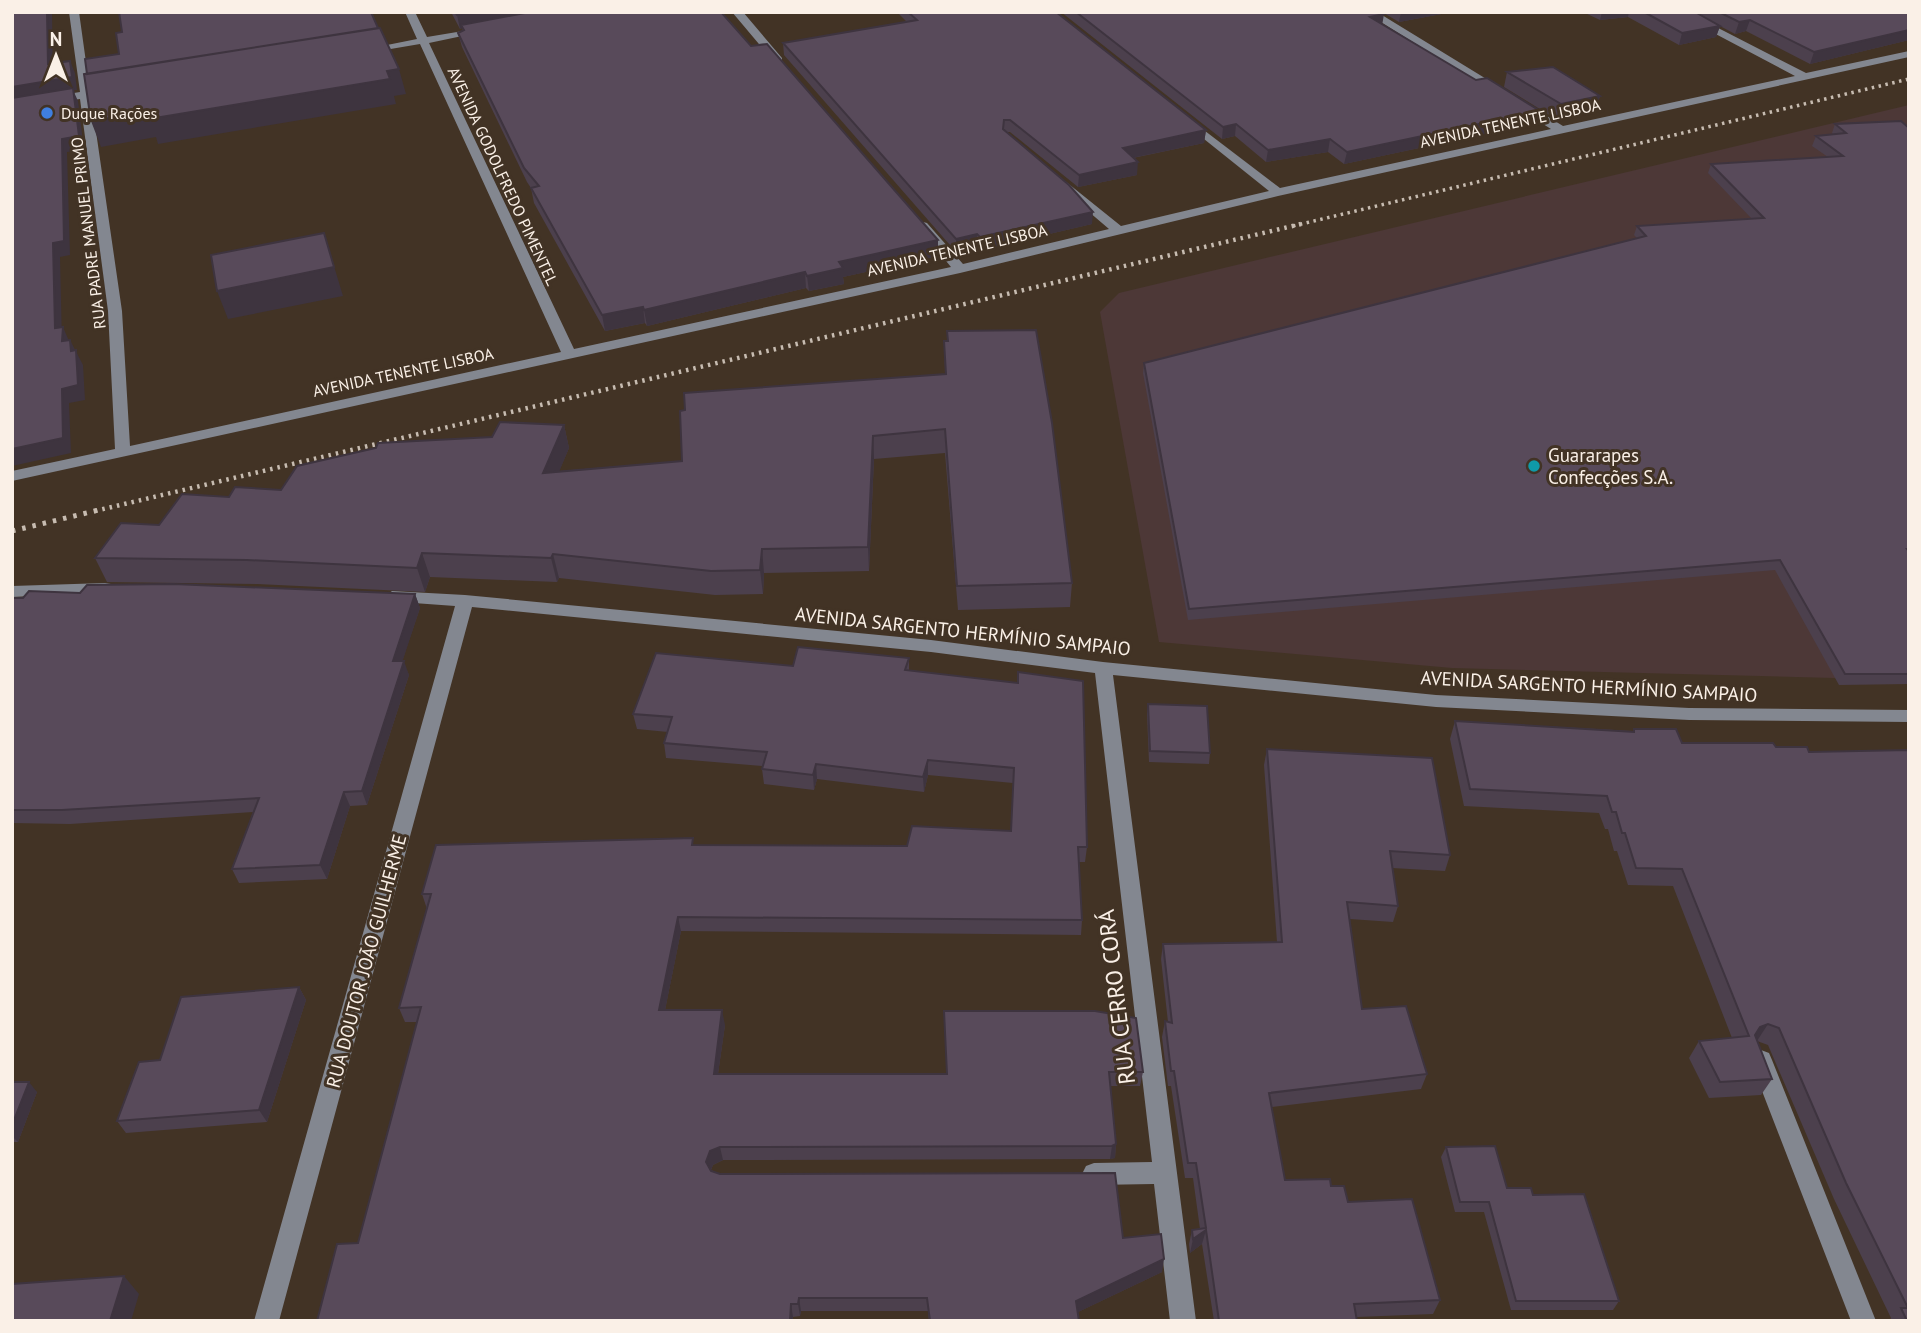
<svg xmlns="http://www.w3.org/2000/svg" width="1921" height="1333" font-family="'PT Sans',sans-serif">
<rect width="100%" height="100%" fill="#423325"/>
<!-- industrial -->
<path fill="#4d3837" d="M1909,105V680L1452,668L1159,642L1100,312L1119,293Z"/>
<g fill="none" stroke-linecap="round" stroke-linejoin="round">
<!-- minor -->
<path fill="#838790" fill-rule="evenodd" d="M69,12H79L90,91L108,88L113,91L91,97L122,311L130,446L561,352L420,44L367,53L362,50L417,39L405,12H415L427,37L481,28L486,31L429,43L574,349L951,267L917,226L923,222L927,223L963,264L1109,229L1061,188L1059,185L1065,181L1121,226L1269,191L1184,123L1182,121L1188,118L1280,188L1551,129L1365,12H1377L1563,126L1795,76L1674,12H1687L1806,73L1909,51V57L1278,196L960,273L12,481V471L115,449L108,311L80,99L12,109V103L80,92Z
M732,12H743L782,58V62H774Z
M105,583L111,584L113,588L111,592L12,597V586Z
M392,591L465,595L931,640L1103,662L1436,695L1689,708L1909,710V722L1689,720L1436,707L1113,675L1196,1321H1170L1154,1184L1094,1185L1086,1182L1082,1174L1086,1166L1094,1163L1152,1162L1095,673L931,652L472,607L279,1321H254L455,606L386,601L384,597Z
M1761,1050L1769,1053L1772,1060L1876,1321H1851L1750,1060L1753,1053Z"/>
<!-- rail-far2 -->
<path stroke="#c7bcb1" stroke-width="3.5" stroke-dasharray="2.5 4.5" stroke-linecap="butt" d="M1293,226L1909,79"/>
<!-- rail-far1 -->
<path stroke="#c7bcb1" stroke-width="4.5" stroke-dasharray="2.5 5" stroke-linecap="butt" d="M95,511L1301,224"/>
<!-- rail -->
<path stroke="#c7bcb1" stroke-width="5" stroke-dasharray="3.5 7" stroke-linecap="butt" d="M12,531L103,509"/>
</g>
<!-- wall -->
<path fill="#4c404d" d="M451,12H721L751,46L938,240V256L843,277L844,284L809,291L806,288L647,326L645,323L605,331L534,203L531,188L527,182L462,47L458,33L463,31L462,28L460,29Z
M897,12H1056L1206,130L1204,143L1133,158L1137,175L1078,187L1010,132H1007L1092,224L980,250L977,247L956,252L784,55L783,43L907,22Z
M1061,12H1381L1382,24L1476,80L1540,111L1537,123L1344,164L1328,152L1266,162L1235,136L1222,139Z
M1382,12H1452L1399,22Z
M1583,12H1909V40L1810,64L1746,31L1735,34L1720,26L1716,37L1679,45L1628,17L1600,20Z
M1507,72L1600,96L1595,111L1556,119L1504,87Z
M1835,124L1909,128V684L1839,685L1775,570L1188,620L1143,373L1144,363L1637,238L1634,235L1637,226L1752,219L1708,173L1711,164L1828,157L1812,146L1816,136L1833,135L1832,133Z
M944,341L1072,583L1070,607L958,610L945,453L874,459L869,571L764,573L763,594L715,595L559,578L557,582L430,577L425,592L257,584L107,582L95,558L159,525L229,497L281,490L492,437L564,425L569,448L559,471L682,461L945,374Z
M80,593L415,594L420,608L402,661L409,675L367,805L350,806L327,879L239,883L232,869L253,812L70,824L12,823V598Z
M909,658V670L1018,683L1087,847L1085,862H1079L1082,920L1081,935L681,931L665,1010L725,1025L718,1074H947L944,1011L1143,1072L1140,1086H1110L1116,1144L1115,1158L1110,1159L723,1160L713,1165L711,1170L720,1174L1123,1238L1162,1272L1078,1312L1079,1321H929L928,1311H801L800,1316L793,1317L358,1243L417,1022H405L399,1008L427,909L422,894L694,845L907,846L1011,831L1013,783L928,775L924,792L817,779L814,790L764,784L762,769V766L666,758L664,743L668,732L637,729L633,714L793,666Z
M1148,704L1210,753L1209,764L1149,762L1147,714Z
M1455,721L1633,731L1634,729L1682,743L1776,747L1809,752L1909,750V1321H1889L1891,1318L1834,1199L1768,1045L1757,1041L1772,1079L1761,1095L1709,1098L1689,1058L1699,1041L1732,1038L1673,886L1628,885L1617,851H1614L1608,829H1605L1599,813L1464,806L1450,739Z
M1267,749L1450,855L1445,871L1392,868L1398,906L1393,922L1350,919L1362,1009L1427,1074L1421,1089L1272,1107L1285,1180L1331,1186L1348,1202L1440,1300L1433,1314L1357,1317V1321H1214L1202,1244L1190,1253L1189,1244L1192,1230L1200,1229L1193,1178H1185L1171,1086H1168L1162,1037L1165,1021L1168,1022L1161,959L1163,944L1277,942L1264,765Z
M299,987L306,1000L267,1122L126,1133L117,1121L160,1060Z
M12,1082L37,1092L18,1142H12Z
M1446,1147L1507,1188L1533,1195L1619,1301L1613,1310H1511L1484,1212H1455L1441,1157Z"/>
<!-- shaded-wall -->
<path fill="#3e343f" d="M47,12H52L53,77L48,64Z
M475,12H561L461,25L462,28L460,29L457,15Z
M1401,12H1452L1399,22Z
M1602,12H1629L1628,17L1600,20Z
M1384,14L1382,26L1370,17Z
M1750,20L1746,31L1735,34L1739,22Z
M1720,26L1716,37L1679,45L1682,33Z
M1909,30V40L1810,64L1814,52Z
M70,61L75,73L77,90H73L78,101L84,150L67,152L70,255L60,257L62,343L55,328L53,243L12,100V87Z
M399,69L406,94L394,96L396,104L158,144L156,137L101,147L91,121Z
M1600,96L1595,111L1556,119L1561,104Z
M1540,111L1537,123L1344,164L1347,152Z
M1236,124L1235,136L1222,139L1223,127Z
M1206,130L1204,143L1122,160L1123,148Z
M1330,139L1328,152L1266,162L1268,150Z
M1138,162L1137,175L1078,187L1079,175Z
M1093,212L1092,224L980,250V237Z
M324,233L343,296L228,319L217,291Z
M977,234V247L956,252V239Z
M938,240V256L843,277L844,284L809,291L807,276L839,262Z
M805,272L806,288L647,326L644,310Z
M643,307L645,323L605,331L602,315Z
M63,327L69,341H62Z
M70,340L83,365L85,400L69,403L71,453L12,466V449L62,389L71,351Z
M564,425L569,448L549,496L543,473Z
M873,436L874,459L869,571L868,547Z
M762,549L764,573L763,594L760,570Z
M422,553L430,577L425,592L417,568Z
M553,554L559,578L557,582L551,558Z
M415,594L420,608L398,675L393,661Z
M404,661L409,675L367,805L362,791Z
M928,760V775L924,792L923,777Z
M816,764L817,779L814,790L813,775Z
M344,792L350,806L327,879L320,865Z
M678,917L681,931L662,1025L659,1010Z
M299,987L306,1000L267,1122L259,1110Z
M722,1010L725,1025L716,1088L714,1074Z
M1768,1024L1757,1041L1749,1044L1760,1027Z
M29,1082L37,1092L18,1142L12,1136V1125Z
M1116,1144L1115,1158L1110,1159L1112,1146Z
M720,1147L723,1160L713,1165L709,1175L706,1162L710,1151Z
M1206,1230L1202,1244L1190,1253L1193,1239Z
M1164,1259L1162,1272L1074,1314L1076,1301Z
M124,1276L139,1294L131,1321H110Z
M799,1298L801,1311L800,1316L798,1304Z
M791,1304L793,1317V1321H790Z"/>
<!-- building -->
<path fill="#584a5a" stroke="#3e343f" stroke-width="2" d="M12,12H47L48,64L70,61L72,77L12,87Z
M119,12H371L378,28L87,74L85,59L119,54L116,33L122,32Z
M455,12H475L457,15Z
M530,12H721L751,46L767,44L938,240L839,262L843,268L807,276L805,272L644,310L643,307L602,315L531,188L539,186L524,168L458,33L464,30L461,25Z
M908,12H1056L1206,130L1123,148L1138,162L1079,175L1010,120H1004L1003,129L1069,185L1093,212L980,237L977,234L956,239L783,43L917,20Z
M1076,12H1381L1384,14L1370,17L1476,80L1487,78L1540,111L1347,152L1330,139L1268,150L1236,124L1223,127Z
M1644,12H1695L1720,26L1682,33Z
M1719,12H1909V30L1814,52L1750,20L1739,22Z
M380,28L399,69L387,71L390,79L149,119L148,112L91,121L84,74Z
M1553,67L1600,96L1561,104L1507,72Z
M73,88L79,136L62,139L64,241L53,243L55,328L63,327L62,341L70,340L71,351L76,350L78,385L62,389L63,438L12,449V98Z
M1901,121L1909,128V549H1907L1909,552V674H1845L1780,560L1189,609L1144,363L1646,236L1637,226L1764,218L1711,164L1843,156L1816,136L1846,133L1835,124Z
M324,233L334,267L217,291L211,255Z
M1036,330L1052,423L1072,583L957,586L945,429L873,436L868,547L762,549L760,570L711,571L553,554L551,558L422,553L417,568L247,560L95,558L121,523L159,525L182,494L229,497L235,487L281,490L297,466L376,448L378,443L492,437L500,422L564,425L543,473L682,461L680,411L685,410L684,393L946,374L944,341H948L947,331Z
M173,584L415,594L393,661H404L362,791L344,792L320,865L232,869L259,798L62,810H12V598H23L29,591L80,593L87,585Z
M798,647L909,658L905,670L1018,683V672L1083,681L1087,847H1078L1082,920L678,917L659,1010H722L714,1074H947L944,1011H1095L1136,1018L1143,1072H1109L1116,1144L1112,1146L720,1147L710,1151L706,1162L711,1171L720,1174L1115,1173L1123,1238L1161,1234L1164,1259L1076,1301L1079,1321H930L927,1298H799L798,1304H791L790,1321H317L337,1244L358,1243L421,1007L399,1008L431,894H422L436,845L693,838L692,845L907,846L912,826L1011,831L1014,768L928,760L923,777L816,764L813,775L762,769L767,752L664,743L672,717L633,714L656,653L793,666Z
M1148,704L1207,706L1210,753L1150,751Z
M1455,721L1634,732V729H1676L1682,743H1773L1776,747H1807L1809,752L1909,750V1321H1907L1901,1308H1908L1846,1183L1779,1028L1768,1024L1760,1027L1755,1035L1772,1079L1720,1082L1699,1041L1749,1036L1682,869L1636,868L1625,833H1622L1616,812H1612L1607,796L1470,789Z
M1267,749L1432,758L1450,855L1390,851L1398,906L1347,902L1362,1009L1406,1006L1427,1074L1269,1093L1285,1180L1330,1179L1331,1186H1344L1348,1202L1412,1199L1440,1300L1354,1304L1357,1321H1219L1206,1230L1193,1239L1192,1230L1206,1228L1196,1163H1188L1174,1071H1171L1165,1021L1172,1023L1163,944L1282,942Z
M299,987L259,1110L117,1121L139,1062L160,1060L181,997Z
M12,1082H29L12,1125Z
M1495,1146L1507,1188H1531L1533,1195L1584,1194L1619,1301H1516L1489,1202H1460L1446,1147Z
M124,1276L110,1321H12V1284Z"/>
<!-- markers -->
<circle fill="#3f7fe0" stroke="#423325" stroke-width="2.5" cx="47" cy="113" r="7"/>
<circle fill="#0f9aa8" stroke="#423325" stroke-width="2.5" cx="1534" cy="466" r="7"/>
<g text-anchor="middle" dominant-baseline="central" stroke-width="6" stroke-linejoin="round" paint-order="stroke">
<!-- far-poi labels -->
<g font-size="16" fill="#faf0e7" stroke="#423325" text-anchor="start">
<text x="61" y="113">Duque Rações</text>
</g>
<!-- far-street labels -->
<g font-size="16" fill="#faf0e7" stroke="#423325">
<text transform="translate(1510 123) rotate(-12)">AVENIDA TENENTE LISBOA</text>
<text transform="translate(503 176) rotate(65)">AVENIDA GODOLFREDO PIMENTEL</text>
<text transform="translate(88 233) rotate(-97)">RUA PADRE MANUEL PRIMO</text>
<text transform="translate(957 250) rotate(-13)">AVENIDA TENENTE LISBOA</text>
<text transform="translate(403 372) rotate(-12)">AVENIDA TENENTE LISBOA</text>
</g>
<!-- poi labels -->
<g font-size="19" fill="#faf0e7" stroke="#423325" text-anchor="start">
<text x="1548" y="455">Guararapes<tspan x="1548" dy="22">Confecções S.A.</tspan></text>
</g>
<!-- street labels -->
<g font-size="19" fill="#faf0e7" stroke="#423325">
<text transform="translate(963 631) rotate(6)">AVENIDA SARGENTO HERMÍNIO SAMPAIO</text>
<text transform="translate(1589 686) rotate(3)">AVENIDA SARGENTO HERMÍNIO SAMPAIO</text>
<text transform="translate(366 961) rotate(-75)">RUA DOUTOR JOÃO GUILHERME</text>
</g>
<!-- near-street labels -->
<g font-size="23" fill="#faf0e7" stroke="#423325">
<text transform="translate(1116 997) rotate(-97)">RUA CERRO CORÁ</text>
</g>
</g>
<!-- border -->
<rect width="1921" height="1333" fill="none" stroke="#faf0e7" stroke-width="28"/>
<!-- north arrow -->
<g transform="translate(56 56)" stroke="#423325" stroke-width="5" paint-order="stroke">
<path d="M0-5L12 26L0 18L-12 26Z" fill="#faf0e7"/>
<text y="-10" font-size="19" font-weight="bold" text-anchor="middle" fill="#faf0e7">N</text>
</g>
</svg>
